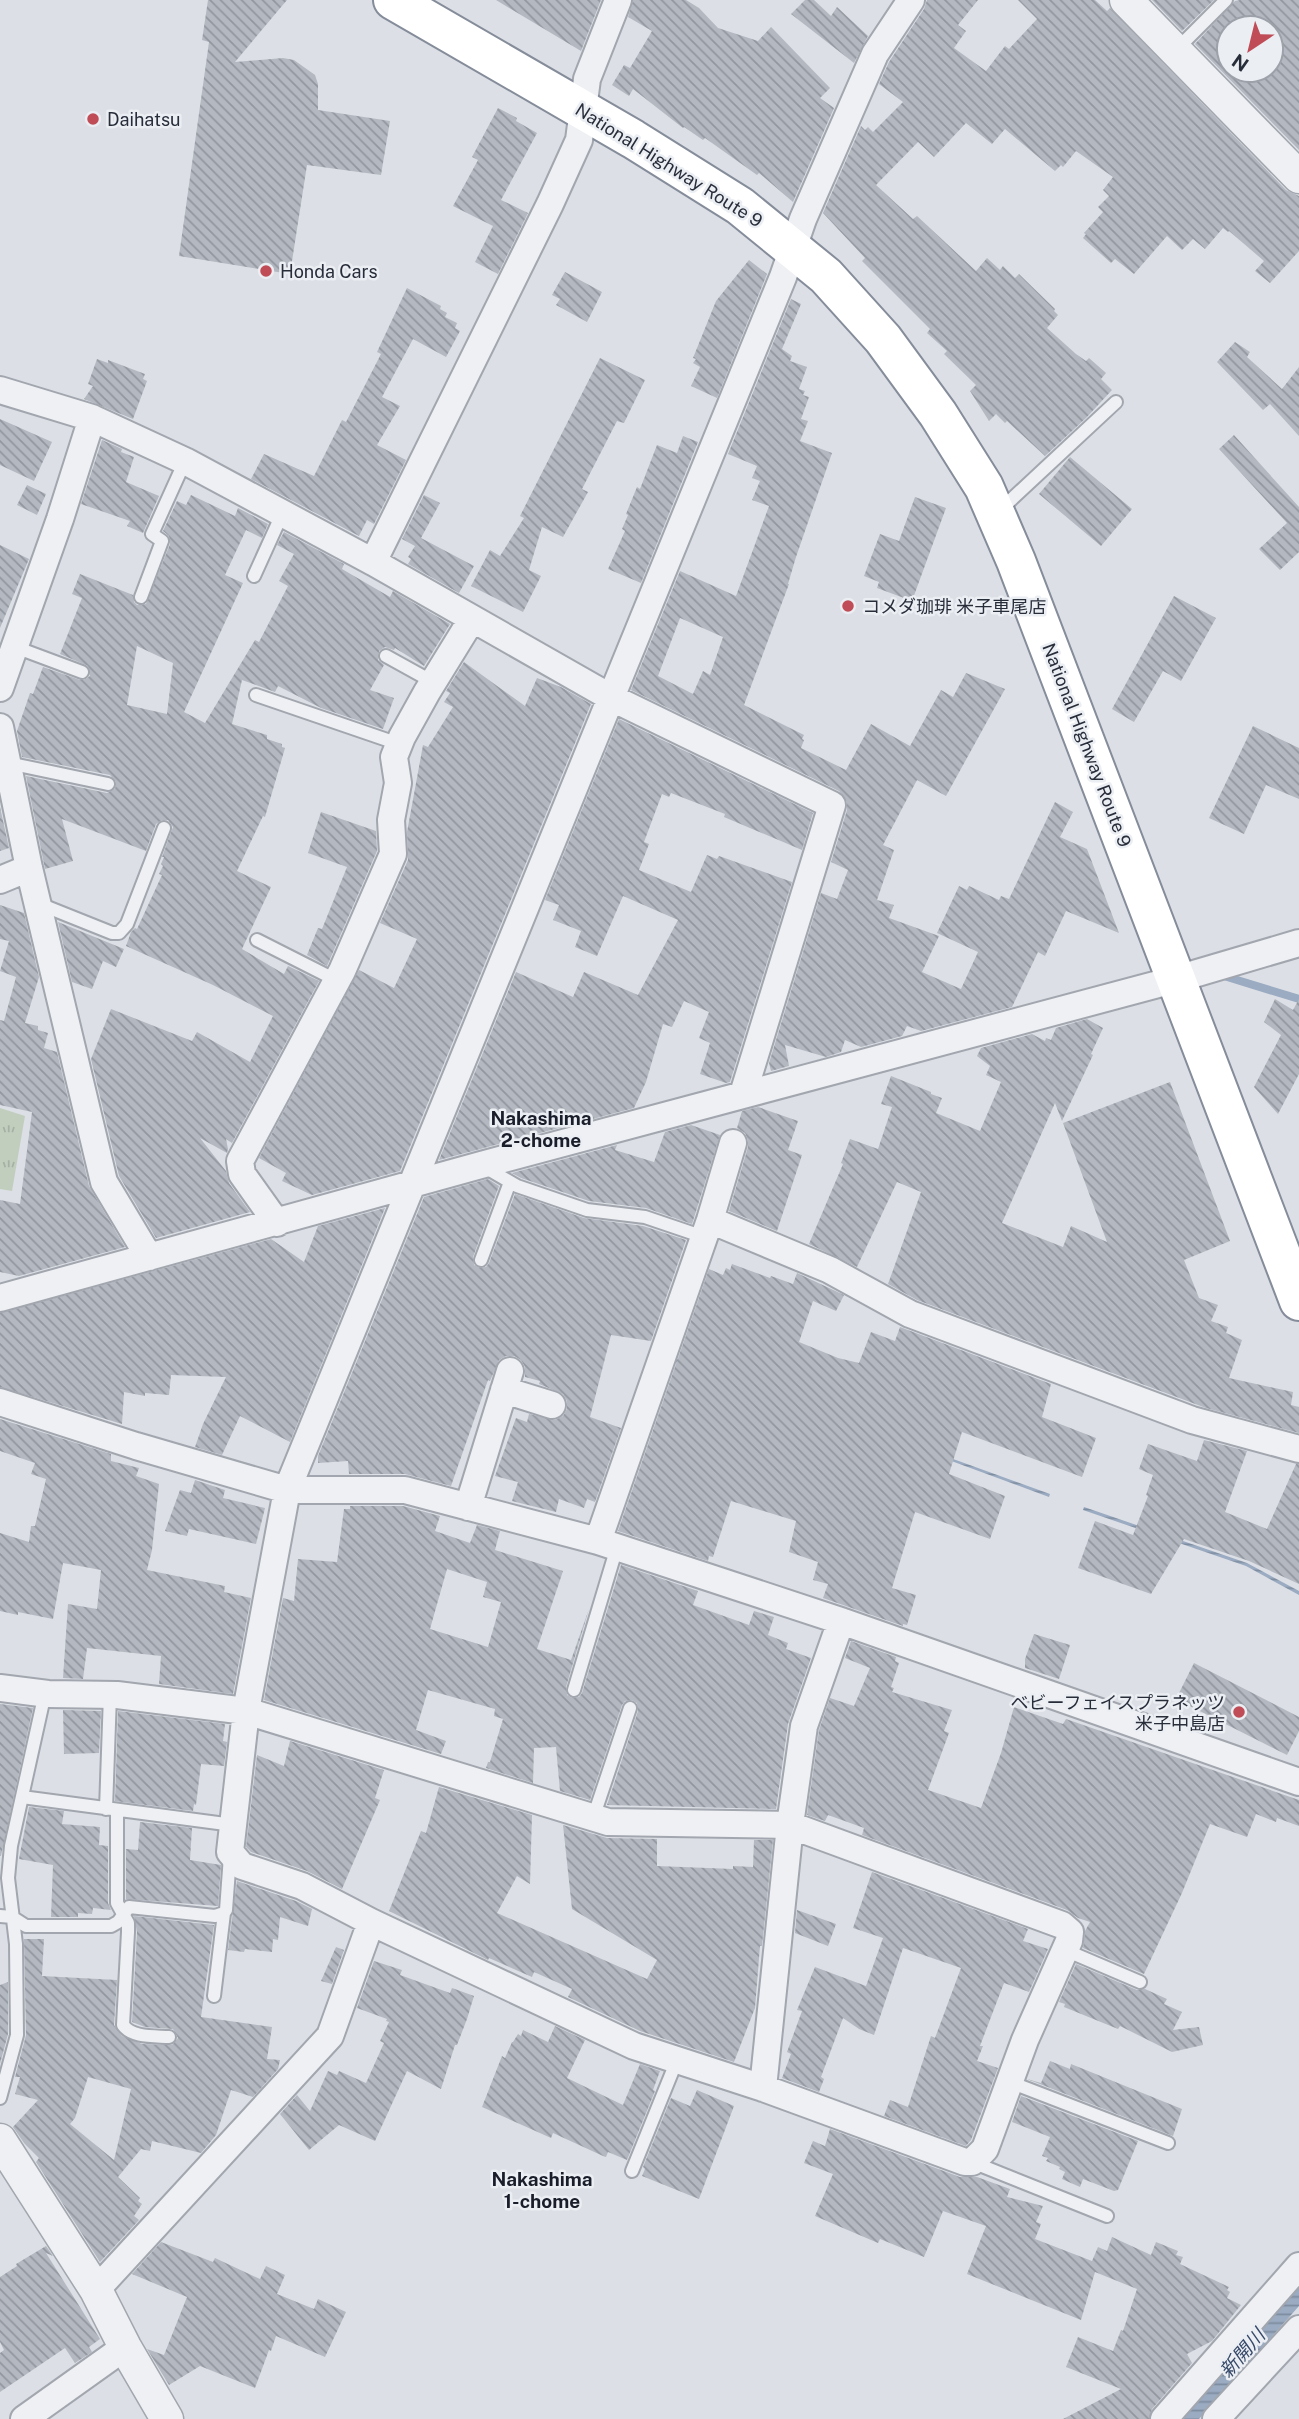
<svg xmlns="http://www.w3.org/2000/svg" width="1299" height="2419" font-family="'Public Sans','Noto Sans JP',sans-serif">
<defs>
<pattern id="grass-tufts" width="24" height="20" patternUnits="userSpaceOnUse" patternTransform="scale(1.75)"><rect width="24" height="20" fill="#c1cebe"/><path d="M3 7l-1-3M5 7V3M7 7l1-3M15 17l-1-3M17 17v-4M19 17l1-3" fill="none" stroke="#a6b1a4"/></pattern>
<pattern id="water-rules" width="6" height="5" patternUnits="userSpaceOnUse" patternTransform="scale(1.75)"><rect width="6" height="5" fill="#9aabc2"/><path d="M0 2.5h6" fill="none" stroke="#7e8c9f"/></pattern>
<pattern id="building-back-hatch" width="6" height="6" patternUnits="userSpaceOnUse" patternTransform="scale(1.75)"><rect width="6" height="6" fill="#b4b8c1"/><path d="M-1 5l2 2M0 0l6 6M5-1l2 2" fill="none" stroke="#92969e"/></pattern>
</defs>
<rect width="100%" height="100%" fill="#dcdfe5"/>
<!-- grass -->
<path fill="url(#grass-tufts)" d="M0,1108L25,1116L12,1191L0,1189Z"/>
<!-- water -->
<path fill="url(#water-rules)" d="M674,1358L1050,1494L1049,1497L772,1395L672,1361Z
M1084,1507L1247,1563L1299,1591V1595L1246,1566L1083,1510Z
M1299,2277V2306L1199,2419H1175Z"/>
<g fill="none" stroke-linecap="round" stroke-linejoin="round">
<!-- stream -->
<path stroke="#9aabc2" stroke-width="8" d="M1224,976L1299,999"/>
</g>
<!-- building -->
<path fill="url(#building-back-hatch)" fill-rule="evenodd" d="M208,0H287L235,62L283,58L294,60L315,75L318,84V110L390,121L381,175L307,165L290,274L179,256L209,42L202,40Z
M496,0H601L581,51Z
M633,0H686L699,8L718,28L758,41L771,27L830,88L820,98L834,108L793,202L759,173L757,175L705,138L703,140L684,127L683,128L633,89L629,96L612,85L624,65L630,68L652,31L628,17Z
M805,0H814L831,16L837,7L868,36L854,63L791,14Z
M927,0H978L958,25L966,31L954,48L986,71L1005,46L1009,49L1037,19L1018,0H1095L1107,11L1110,8L1286,190L1299,196V251L1270,283L1255,271L1264,261L1229,231L1228,232L1223,228L1205,249L1193,239L1182,250L1167,236L1134,274L1115,259L1111,263L1083,238L1086,234L1084,233L1103,212L1098,207L1109,196L1103,190L1113,177L1076,151L1063,167L1061,165L1055,171L1005,129L992,144L966,123L934,157L918,142L876,185L913,219L917,216L976,271L987,258L1000,270L1003,266L1015,278L1019,274L1055,309L1054,311L1058,315L1047,328L1076,354L1086,361L1089,358L1106,373L1101,379L1112,390L1086,418L1045,456L1007,421L1005,423L996,414L989,421L970,391L976,385L944,354L947,351L927,333L930,329L862,261L865,258L823,213L861,126L865,130L868,127L873,132L903,102L879,84L889,62L924,9Z
M1152,0H1214L1182,31Z
M1240,0H1299V150L1195,44L1235,1ZM1229,28H1271V70H1229Z
M498,108L517,118L516,121L537,133L501,200L528,213L498,274L475,262L493,226L453,206L478,160L472,157Z
M749,260L767,274L717,398L691,386L700,367L693,363L696,359L693,358L716,301Z
M565,272L602,292L587,322L556,305L560,299L552,295Z
M407,288L441,306L440,309L447,313L445,317L457,323L455,328L460,331L446,357L413,339L382,397L400,406L377,445L406,460L374,524L367,520L359,536L251,479L264,454L314,476L342,420L346,422L381,354L377,352Z
M791,299L801,304L782,349L792,356L790,361L807,367L799,389L805,391L803,395L809,397L801,419L808,421L800,441L832,453L796,557L788,584H789L744,705L804,735L802,739L804,740L801,748L846,770L871,724L910,746L941,690L953,697L966,673L1005,689L946,796L917,780L883,845L894,850L877,900L894,905L889,918L939,936L922,972L961,989L978,952L937,933L959,886L967,890L969,886L999,900L1001,896L1009,899L1055,802L1073,812L1060,837L1087,849L1119,933L1066,911L1045,956L1038,952L1012,1007L921,1031L907,1026L902,1036L861,1047L845,1040L841,1052L826,1057L785,1045L789,1066L771,1071L769,1063L821,893L837,899L848,870L831,862L847,810V802L839,791L631,690L680,571L736,596L769,506L752,500L760,481L752,478L757,466L728,454ZM680,618L723,637L710,675L703,671L693,694L658,676Z
M1235,342L1250,352L1247,357L1282,389L1299,367V436L1270,404L1263,410L1217,362Z
M600,358L645,380L624,423L617,421L582,489L588,492L563,537L542,527L529,570L541,576L523,612L471,586L490,550L500,556L524,518L520,516Z
M97,359L108,363V360L145,374L143,379L147,381L133,419L84,399L93,386L88,384Z
M0,419L52,442L34,481L0,465Z
M1234,435L1299,507V552L1280,570L1259,549L1287,523L1219,449Z
M683,436L698,442L641,583L608,569L625,531L622,529L628,515L626,514L637,487L640,489L657,445L677,453Z
M102,440L122,449L121,452L134,457L126,482L159,496L143,533L127,526L130,521L81,504Z
M1070,457L1132,509L1101,546L1039,494Z
M27,485L46,494L37,515L17,505Z
M191,495L235,516L238,508L268,524L262,538L246,530L225,575L243,583L184,712L205,723L255,640L259,642L288,586L279,581L294,554L277,545L284,532L344,564L342,569L390,597L393,591L450,624L424,666L395,648L394,650L385,647L379,651L378,660L384,665L370,690L394,698L383,729L321,708L278,686L275,692L242,680L232,724L267,735V739L282,744V747L285,748L265,817L263,816L237,871L271,887L242,949L284,974L288,966L319,981L232,1143L226,1139L228,1149L227,1153L200,1138L226,1171L229,1183L250,1212L156,1238L119,1176L91,1059L111,1009L192,1041L197,1032L250,1062L273,1016L213,985L126,946L131,932L135,928L137,929L162,875L159,874L163,866L161,864L164,857H162L173,827L168,820H162L156,824L146,851L62,819L73,861L45,869L26,776L107,793L115,789L116,782L110,775L22,757L17,731L30,693L33,694L43,667L80,680H84L90,676L88,666L60,654L82,598L72,594L80,574L133,595L134,602L137,605L146,604L170,544L169,536L163,531L177,501L186,505ZM137,646L173,663L167,714L127,705Z
M424,495L440,503L421,538L474,566L459,593L408,564L411,559L408,557L415,546L402,539Z
M915,497L946,508L912,601L877,588L879,582L864,576L880,534L899,541Z
M0,545L29,559L0,628Z
M1174,596L1216,618L1181,681L1163,671L1134,722L1112,709Z
M464,662L525,706L537,678L561,687L591,704L400,1171L312,1195L282,1181L286,1173L259,1158L359,970L394,988L417,939L380,923L408,860L407,832L423,745L428,747L453,707L444,702L450,693L446,691Z
M619,719L813,813L802,850L724,817L725,814L671,793L669,797L662,794L644,842L649,844L639,870L691,892L707,855L717,859L719,856L792,882L730,1082L726,1083L700,1074L710,1043L699,1038L709,1012L684,1001L672,1027L663,1024L646,1082L634,1108L439,1160L516,972L573,997L584,972L638,995L678,920L623,896L597,956L575,947L581,931L553,920L559,905L545,900Z
M1253,726L1299,748V799L1266,785L1244,834L1209,818Z
M0,807L9,848L0,851Z
M321,812L376,831L377,851L327,966L307,955L318,928L322,929L347,867L308,853Z
M0,905L24,913L39,977L25,1023L38,1026V1030L48,1033L44,1048L57,1052L89,1186L125,1247L19,1276L0,1272V1200L20,1204L32,1112L0,1105V1020L4,1021L16,977L0,971L9,941L0,939Z
M58,922L124,949L116,967L103,961L92,989L72,982Z
M1275,999L1293,1010L1299,999V1074L1278,1114L1254,1087L1281,1035L1264,1022Z
M1087,1019L1103,1028L1091,1054L1093,1055L1062,1121L1055,1103L1002,1223L1063,1247L1071,1226L1107,1242L1063,1123L1170,1082L1230,1241L1184,1260L1199,1298L1218,1305L1211,1321L1228,1327L1226,1333L1242,1340L1229,1378L1293,1392L1291,1405L1299,1407V1433L1206,1408L917,1300L888,1284L921,1192L897,1182L857,1267L809,1244L843,1164L841,1163L850,1139L878,1149L892,1107L881,1104L891,1076L931,1092V1094L942,1098L936,1113L980,1131L1001,1082L986,1075L990,1066L977,1056L981,1048L1032,1034L1045,1041L1046,1038L1051,1040L1056,1028Z
M758,1107L798,1121L788,1150L802,1155L777,1231L729,1211L748,1147V1140L745,1133L737,1128L742,1111Z
M691,1125L720,1135L692,1224L646,1208L589,1201L521,1178L512,1173L617,1145L615,1150L654,1162L665,1132Z
M488,1179L499,1186L473,1257L474,1265L479,1268L486,1267L489,1263L515,1194L584,1218L643,1226L686,1240L651,1341L611,1335L590,1417L621,1428L595,1502L587,1499L584,1508L559,1499L556,1512L512,1501L518,1482L495,1476L516,1418L527,1422L529,1414L555,1420L563,1416L567,1409V1401L563,1394L539,1384L540,1381L525,1377V1367L521,1360L514,1356H506L499,1360L490,1381L488,1380L451,1486L405,1474H349L348,1461L318,1463V1456L424,1197Z
M385,1208L290,1442L240,1416L222,1455L195,1447L203,1424L226,1377L171,1375L169,1395L145,1393V1396L124,1392L122,1424L0,1387V1313L271,1239L304,1262L318,1226Z
M732,1264L770,1278L771,1276L793,1284L797,1273L844,1295L836,1311L813,1301L799,1342L838,1358L859,1363L871,1332L895,1341L900,1327L1051,1384L1042,1417L1096,1438L1082,1477L962,1432L949,1474L1005,1496L990,1539L915,1512L892,1588L916,1595L907,1625L903,1624V1626L823,1598L828,1584L813,1580L818,1562L789,1552L796,1521L731,1501L713,1557L709,1556L708,1561L618,1531L709,1269L723,1275L726,1268L730,1270Z
M0,1419L111,1454V1461L139,1468L136,1476L159,1484L152,1550L147,1570L225,1586L224,1592L251,1598L233,1694L159,1684L161,1656L87,1648L83,1679L63,1678L68,1604L97,1609L101,1570L63,1563L53,1619L18,1612V1615L0,1611V1533L29,1542L31,1526H35L46,1479L31,1474L35,1463L0,1451Z
M1204,1440L1247,1451L1225,1512L1267,1529L1296,1464H1299V1584L1249,1561L1184,1539L1151,1594L1078,1568L1095,1521L1133,1535L1148,1496L1146,1495L1153,1475L1139,1469L1148,1444L1197,1461Z
M195,1480L225,1490L223,1498L265,1508L256,1544L189,1529L187,1536L165,1531L180,1490L191,1493Z
M350,1506H403L440,1516L435,1531L470,1543L477,1525L500,1531L495,1550L563,1571L537,1649L571,1660L589,1609L566,1687L567,1695L572,1698L579,1697L582,1693L621,1565L698,1591L693,1605L749,1625L754,1611L774,1617L768,1635L788,1643L786,1649L811,1658L788,1724L776,1809L607,1805L638,1711L637,1703L632,1700L625,1701L622,1705L590,1800L560,1791L556,1747L534,1748L533,1783L486,1768L488,1762H490L503,1719L494,1716L495,1709L428,1690L416,1730L446,1741L441,1754L264,1700L283,1598L294,1601L298,1559L337,1562L344,1509H350ZM447,1569L487,1582L483,1597L501,1602L488,1647L430,1629Z
M1034,1634L1070,1645L1059,1679L1025,1668V1659Z
M851,1641L896,1657L895,1661L899,1663L891,1687L894,1688L892,1692L952,1710L944,1731L949,1733L928,1790L981,1808L1001,1753L1014,1707L1063,1724L1066,1719L1299,1800V1826L1277,1818L1276,1822L1256,1814L1247,1837L1210,1824L1182,1893L1144,1974L1083,1948L1085,1931L1090,1922L1078,1918L1067,1910L862,1835L864,1828L828,1815L825,1821L807,1815L819,1730L830,1698L854,1706L870,1668L845,1658Z
M1194,1663L1299,1717V1731L1287,1755L1176,1699Z
M0,1704L33,1708L1,1856H0Z
M63,1710L101,1711L99,1753L64,1754Z
M118,1711L225,1724L223,1741L227,1742L224,1766L201,1764L196,1805L194,1804L193,1811L115,1801Z
M290,1741L384,1770L375,1798L380,1800L342,1889L307,1871L251,1852L246,1847L257,1755L284,1766Z
M439,1787L532,1815L530,1884L517,1876L497,1913L647,1979L657,1960L572,1909L563,1825L607,1838L657,1839V1866L733,1869V1866L753,1867L754,1840H773L762,1946H760L755,2008L734,2062L640,2031L568,1997L572,1989L534,1972L532,1977L489,1958L488,1960L389,1911L421,1831L426,1833Z
M29,1807L64,1811L62,1824L100,1827L99,1845L108,1846V1903L111,1910L93,1908L92,1914L78,1913V1917H51L53,1865L19,1859Z
M140,1822L192,1828L190,1860L221,1865L218,1906L126,1899V1849L138,1850Z
M872,1872L1028,1929L1023,1941L1048,1949L1029,1992L1004,1983L980,2046H983L977,2061L998,2068L971,2140L966,2146L884,2116L890,2100L908,2107L931,2036L935,2038L961,1968L903,1948L874,2035L859,2029L843,2018L821,2077L824,2079L819,2092L782,2078L791,2054L787,2052L802,2011L797,2010L815,1967L866,1986L883,1938L853,1928Z
M237,1881L296,1901L312,1909L308,1926L280,1917L278,1940L273,1939L272,1952L245,1949L244,1952L228,1950Z
M797,1910L836,1924L828,1946L795,1933Z
M134,1916L214,1925L201,2017L272,2027L267,2059L280,2060L278,2069L253,2097L231,2090L216,2135L201,2153L152,2141L150,2151L141,2149L118,2177L140,2198L138,2201L142,2204L134,2216L139,2220L100,2262L36,2162L39,2158L24,2143L13,2127L38,2100L15,2094L20,2077H15L26,2035L24,1939H44L42,1976L117,1980L114,2025L122,2036L142,2044L172,2045L178,2038L173,2029L145,2027L132,2022L137,1932ZM88,2077L131,2089L114,2160L70,2124L75,2118Z
M336,1947L344,1950L332,1984L321,1981Z
M374,1961L402,1970L400,1975L450,1993L452,1988L474,1996L467,2019L457,2045H455L441,2089L407,2071L375,2141L339,2125L309,2150L280,2114L297,2095L310,2111L328,2071L337,2075L339,2071L366,2083L384,2043L380,2041L389,2022L386,2021L387,2019L357,2008Z
M1076,1964L1137,1990L1145,1989L1167,1999L1164,2004L1182,2012L1173,2030L1199,2027L1203,2045L1172,2052L1120,2026L1118,2029L1064,2007L1065,2004L1059,2002Z
M8,1982V2034L0,2064V1985Z
M555,2026L585,2040L567,2078L623,2105L640,2064L660,2071L653,2090L655,2091L627,2160L608,2152L606,2157L603,2156L553,2133L551,2138L482,2107L502,2056L505,2058L512,2042H513L518,2034L521,2036L523,2030L548,2042Z
M1050,2061L1070,2069L1071,2064L1182,2109L1173,2136L1027,2079L1041,2083Z
M697,2090L734,2106L699,2199L642,2176L645,2169L643,2167L671,2098L690,2106Z
M1021,2096L1138,2141L1118,2190L1114,2191L1083,2179L1080,2187L1062,2179L1065,2172L1059,2169L1060,2167L1046,2161L1048,2158L1042,2156L1050,2137L1012,2122Z
M830,2129L960,2177H977L1010,2189L1007,2197L1043,2206L1036,2222L1041,2224L1035,2239L1092,2261L1098,2247L1107,2251L1112,2237L1151,2255L1156,2242L1178,2251L1176,2255L1183,2257L1180,2264L1229,2287L1227,2290L1230,2292L1227,2298L1241,2305L1212,2341L1187,2354L1192,2363L1152,2409L1149,2419H1063L1121,2389L1066,2367L1078,2337L1113,2351L1121,2330L1123,2331L1137,2289L1095,2272L1081,2320L967,2274L986,2226L943,2211L924,2257L880,2239L878,2243L815,2216L833,2174L804,2163L813,2141L825,2146Z
M161,2242L213,2262L215,2258L260,2279L266,2266L285,2275L277,2294L314,2309L318,2299L346,2312L325,2357L276,2336L271,2351L269,2350L255,2388L200,2366L169,2385L147,2349L164,2355L187,2297L132,2274Z
M46,2246L53,2256L46,2253L100,2339L89,2347L92,2352L75,2363L65,2348L0,2392V2353L4,2350L0,2342V2277L17,2266L16,2264Z"/>
<g fill="none" stroke-linecap="round" stroke-linejoin="round">
<defs>
<path id="service" d="M1177,49L1226,0
M999,511L1116,402
M254,576L283,512
M141,597L162,541L152,534L185,461
M15,647L82,672
M386,656L433,682
M256,695L399,744
M8,763L108,784
M37,903L112,933H119L127,924L164,828
M257,940L336,980
M483,1166L517,1186L587,1210L645,1217L704,1237
M481,1260L510,1182
M574,1690L617,1547
M22,1797L233,1825
M106,1809L110,1695
M117,1810V1903L128,1923V1932L123,2025C132,2038 154,2036 169,2037
M593,1818L630,1708
M0,1916L12,1917L26,1926H111L118,1922L129,1907L215,1916L224,1913L226,1910L230,1856
M1065,1950L1140,1982
M214,1996L224,1913
M1010,2082L1168,2143
M0,2098L17,2035L16,1944L8,1878L11,1846L45,1693
M972,2162L1107,2216
M632,2171L677,2060"/>
<path id="minor" d="M0,390L92,418L185,461L373,562L610,697L832,805L743,1094
M373,562L550,204L579,140L587,79L618,0
M0,688L60,519L92,418
M0,727L29,868L104,1182L149,1257
M0,880L29,868
M710,1220L830,1270L910,1314L1192,1420L1299,1449
M277,1223L242,1174L240,1161L342,971L393,854L391,820L398,783L394,757L402,737L427,692L472,619
M0,1298L481,1165L1177,979L1299,943
M504,1390L552,1405
M0,1402L136,1446L287,1490H405L598,1541L841,1621L1299,1782
M468,1507L510,1371
M598,1541L710,1220L733,1143
M0,1688L48,1694L117,1695L246,1711L608,1822L790,1825L1062,1925L1070,1932L1069,1941L1025,2040L985,2149L972,2162H965L763,2088L634,2046L371,1922L302,1886L242,1866L230,1852L246,1711L287,1490L783,277L803,219L875,54L911,0
M763,2088L790,1825L804,1726L841,1621
M96,2290L330,2036L371,1922
M24,2419L125,2347
M1164,2419L1299,2266
M1216,2419L1299,2329"/>
<path id="tertiary" d="M1126,0L1299,177
M0,2140L96,2290L125,2347L167,2419"/>
<path id="trunk" d="M393,0L633,139L740,206L826,276L883,339L938,414L984,487L1016,561L1299,1301"/>
</defs>
<!-- service casing -->
<use href="#service" stroke="#a2a6ae" stroke-width="16"/>
<!-- minor casing -->
<use href="#minor" stroke="#a2a6ae" stroke-width="30"/>
<!-- tertiary casing -->
<use href="#tertiary" stroke="#a2a6ae" stroke-width="35"/>
<!-- trunk casing -->
<use href="#trunk" stroke="#858c9a" stroke-width="42"/>
<!-- service -->
<use href="#service" stroke="#eff0f4" stroke-width="12"/>
<!-- minor -->
<use href="#minor" stroke="#eff0f4" stroke-width="26"/>
<!-- tertiary -->
<use href="#tertiary" stroke="#eff0f4" stroke-width="32"/>
<!-- trunk -->
<use href="#trunk" stroke="#fff" stroke-width="38"/>
</g>
<!-- markers -->
<g fill="#bf4c56" stroke="#ebeef3" stroke-width="2.5">
<circle cx="93" cy="119" r="7"/>
<circle cx="266" cy="271" r="7"/>
<circle cx="848" cy="606" r="7"/>
<circle cx="1239" cy="1712" r="7"/>
</g>
<g text-anchor="middle" dominant-baseline="central" stroke-width="5" stroke-linejoin="round" paint-order="stroke">
<!-- poi labels -->
<g font-size="18" fill="#282d3a" stroke="#ebeef3" text-anchor="start">
<text x="107" y="119">Daihatsu</text>
<text x="280" y="271">Honda Cars</text>
<text x="862" y="606">コメダ珈琲 米子車尾店</text>
<text x="1225" y="1702" text-anchor="end">ベビーフェイスプラネッツ<tspan x="1225" dy="21">米子中島店</tspan></text>
</g>
<!-- street labels -->
<g font-size="18" fill="#282d3a" stroke="#ebeef3">
<text transform="translate(669 165) rotate(32)">National Highway Route 9</text>
<text transform="translate(1087 745) rotate(69)">National Highway Route 9</text>
</g>
<!-- neighbourhood labels -->
<g font-size="19" font-weight="bold" fill="#1a1e2a" stroke="#ebeef3">
<text x="541" y="1118">Nakashima<tspan x="541" dy="22">2-chome</tspan></text>
<text x="542" y="2179">Nakashima<tspan x="542" dy="22">1-chome</tspan></text>
</g>
<!-- water labels -->
<g font-size="19" font-style="italic" fill="#364969" stroke="#ebeef3">
<text transform="translate(1242 2353) rotate(-49)">新開川</text>
</g>
</g>
<!-- north arrow -->
<g transform="translate(1250 49) rotate(215)"><circle r="33" fill="#ebeef3" stroke="#9da1a9" stroke-width="2"/>
<path d="M0-5L12 26L0 18L-12 26Z" fill="#bf4c56"/>
<text y="-10" font-size="19" font-weight="bold" text-anchor="middle" fill="#282d3a">N</text>
</g>
</svg>
